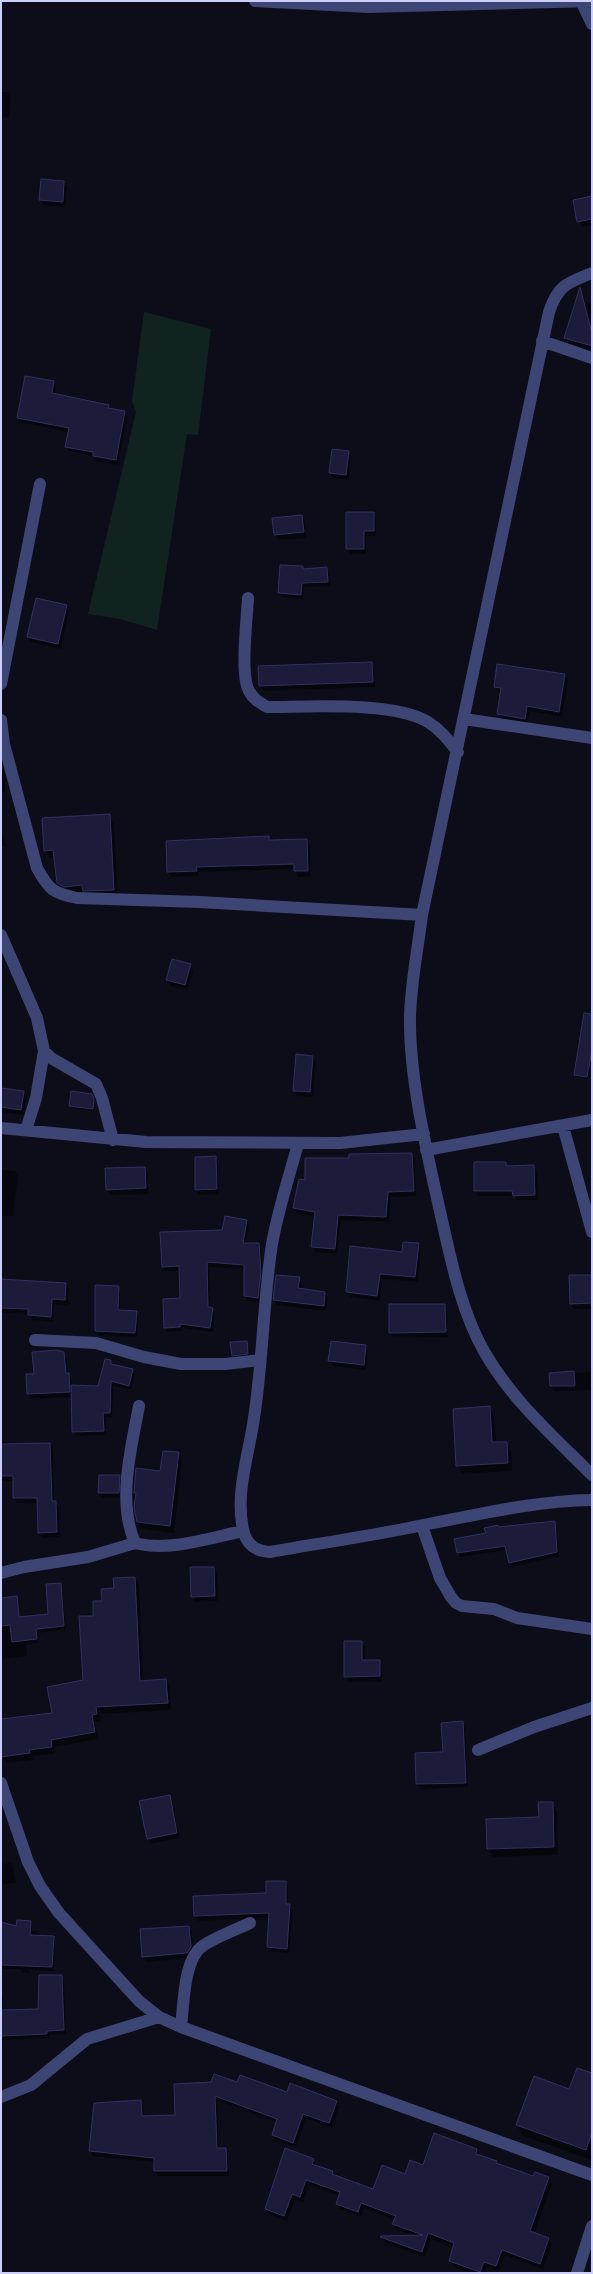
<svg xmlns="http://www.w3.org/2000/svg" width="593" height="2274" font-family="'Nunito Sans',sans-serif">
<rect width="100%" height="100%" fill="#0d0d1a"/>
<!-- green -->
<path fill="#11231f" d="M144,312L211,329L198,435L187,434L157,630L120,619L88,614L136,412L132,401Z"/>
<!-- shadow -->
<path fill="#0007" fill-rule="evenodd" d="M1,92H8L11,98L9,118L1,117Z
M64,182L67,187L65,207L44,205L40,200Z
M592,197V225L582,227L574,201Z
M577,299L592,304V350L569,343L566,338Z
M54,382L56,387L55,394L108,406L110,409L125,412L127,417L118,465L96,461L94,456L69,451L66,446L69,432L21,422L18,417Z
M348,452L351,458L349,480L333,478L330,473Z
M373,513L376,518V536H366V554H350L347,548Z
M302,516L305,522L306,538L278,540L275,535Z
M303,567L304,570L327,568L329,573L330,586L304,587L303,599L281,597L279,593Z
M66,606L69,611L61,649L31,642L28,637Z
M371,663L374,668L375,687L263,691L260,686Z
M565,675L568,680L562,717L530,711L527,724L502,719L498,714L502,693L498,692L495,687Z
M1,767L5,773V792L1,793Z
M109,815L114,823L118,898L61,890L56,882L55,858H50L45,850Z
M1,828L6,846L1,847Z
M268,837L270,841L307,840L310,846L311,876L298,877L295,869L199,872V876L171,877L168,872Z
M190,965L193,971L188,990L170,986L167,980Z
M592,1031V1058L588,1079L576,1077L575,1074Z
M313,1057L316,1062L313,1097L297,1096L294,1091Z
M1,1089L23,1092L26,1097L24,1115L1,1112Z
M93,1098L94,1111L72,1108L70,1106Z
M412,1154L415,1160L416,1196L391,1197L389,1222L341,1220L337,1254L315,1252L312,1247L315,1216L297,1213L294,1207L306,1181L350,1159ZM296,1207L320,1212L319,1214L296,1209Z
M215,1157L218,1163L219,1194L199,1195L196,1189Z
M505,1163L507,1167L534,1166L537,1172L538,1200H516L514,1196H478L475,1191Z
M144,1168L148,1173V1194L110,1195L107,1189Z
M1,1170L15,1171L18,1176L13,1216H1Z
M246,1221L249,1226L245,1244H259L261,1248L263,1278L260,1302L247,1301L245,1296V1269L209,1267L210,1308L215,1313L213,1332L182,1328V1331L167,1332L165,1327L181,1299L180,1271H165L163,1267L223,1231Z
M418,1244L421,1250L418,1282L382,1279L380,1301L350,1297L347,1292Z
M592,1276V1309H574L571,1304Z
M299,1278L302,1284V1290L325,1292L328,1298L326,1311L277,1305L274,1300Z
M1,1279L66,1284L69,1289L68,1305L54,1304L53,1322L32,1320L29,1314L1,1313Z
M118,1287L120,1291V1311L136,1312L138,1315L137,1337L98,1335L96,1331Z
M444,1305L447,1311L448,1337L393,1338L390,1332Z
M246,1342L249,1356L234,1358L233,1355Z
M365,1346L368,1352L366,1370L333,1366L330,1361Z
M64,1353L67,1359L68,1374L72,1379V1387H99L111,1361L114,1365L132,1370L135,1375L131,1390L113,1386L112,1417H106V1435L76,1436L73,1431L72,1397L31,1399L28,1393L35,1375Z
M592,1372V1390L554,1391L551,1386L550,1374Z
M489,1407L494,1416L496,1443H506L511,1451L512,1471L462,1474L457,1465Z
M1,1442H7L9,1445L50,1444L53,1449L54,1502L59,1507L60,1537L42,1538L39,1532L38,1503H17L14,1498V1481H1Z
M178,1453L182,1460L174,1533L142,1529L137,1522L135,1492L161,1472Z
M119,1476L122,1482L121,1498H102L99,1493Z
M554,1522L556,1526L559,1556L512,1567L507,1550L460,1557L458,1553L455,1540L487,1534L499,1528Z
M214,1568L217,1573L218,1601L195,1602L192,1597Z
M135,1578L139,1585L143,1682L166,1680L170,1687L171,1710L99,1714L100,1721L95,1722L98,1739L54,1747L55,1754L32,1756L33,1760L6,1763L1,1751V1720L53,1714L84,1681L94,1617L103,1602Z
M60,1584L62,1588L66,1629L38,1633L39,1643L26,1644L27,1656L1,1659V1599L16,1598L20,1618L49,1615Z
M361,1642L365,1647V1661H379L382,1666V1682H349L345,1677Z
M462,1722L465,1727L468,1787L420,1789L417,1784L416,1754L444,1753Z
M169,1796L172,1801L179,1838L151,1844L148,1839Z
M552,1803L557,1811L558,1855L493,1857L488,1849L540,1818Z
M12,1863L16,1883L3,1884L1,1864Z
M286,1882L288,1887V1905L293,1910L289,1953L271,1951L268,1947L270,1918L198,1921L195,1916L266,1894Z
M30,1922L32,1931L38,1932L41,1937H53L55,1941L54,1971L29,1970V1973H22L20,1969H3L1,1965V1923L17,1927Z
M189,1927L192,1932L193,1953L190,1958L146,1962L143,1956Z
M61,1976L64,1981L66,2034L49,2035V2038L2,2040L3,2047H1V1994L3,1998V2011L39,2010Z
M592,2074V2160L523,2136L517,2125Z
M237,2084L336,2102L339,2107L332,2128L306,2118L296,2147L276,2140L273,2135L277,2122L217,2100L219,2149H225L228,2154L229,2176H158L155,2171V2162L93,2156L90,2151L140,2101L143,2106L144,2117L176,2116Z
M476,2150L480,2156L498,2164L534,2177L549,2178L552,2184L534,2234L549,2239L552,2244L543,2269L505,2255L499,2271L487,2267L485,2273H471L454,2267L450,2261L454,2247L431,2239L425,2257L385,2243L381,2237L414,2236L397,2230L394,2224L395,2220L364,2208L361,2217L341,2209L337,2204L340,2196L309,2185L303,2202L295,2199L287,2221L269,2214L266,2209L313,2159L316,2166L333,2172L335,2176L374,2190L424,2166Z"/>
<!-- building -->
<path fill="#1c1b39" stroke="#303062" d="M41,179L64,181L63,202L39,200Z
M592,196V219L577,222L573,200Z
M580,287L592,333V346L564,338Z
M25,376L54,381L52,393L109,405L108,408L125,411L116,460L93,456V452L65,447L69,428L17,418Z
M332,449L349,451L346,475L329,473Z
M346,512H374V531H364V549H346Z
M302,515L304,532L274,535L272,518Z
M280,565L303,566V569L327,567L328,582L302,583L301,595L278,593Z
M36,598L67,605L58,644L27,637Z
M372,662L373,682L259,686L258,666Z
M497,664L565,674L559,712L527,706L525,719L497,714L501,688L494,687Z
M110,814L114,890L83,891L82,885L64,887L57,883L53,850L44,851L42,818Z
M269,836V840L307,839L308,871H294V864L196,867L197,871L167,872L166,841Z
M172,959L191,964L185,985L166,980Z
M584,1013L592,1014V1050L587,1077L574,1075Z
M296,1054L313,1056L310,1092L293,1091Z
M1,1088L24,1091L21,1110L1,1107Z
M71,1091L92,1094L94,1098L93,1109L69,1106Z
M412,1153L414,1191L388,1192L386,1217L338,1215L335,1249L311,1247L315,1212L293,1208L299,1179L305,1180V1158H349V1154Z
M216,1156L217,1189L195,1190V1157Z
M474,1162H506V1166L534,1165L535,1195L513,1196L512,1191H474Z
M145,1167L146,1188L106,1190L105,1168Z
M225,1216L247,1220L243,1243H259L261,1273L258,1298L244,1296V1265L207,1262L208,1307L213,1308L210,1328L180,1324V1327L164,1328L163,1299L180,1298L179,1266L162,1267L160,1232L222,1230Z
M403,1242L419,1243L415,1277L380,1274L377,1296L346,1292L350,1246L402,1252Z
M276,1275L300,1277L298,1288L325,1292L324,1306L273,1300Z
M569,1275H592V1303L570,1304Z
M1,1279L66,1283L65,1300L52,1299L51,1317L28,1315V1309L1,1308Z
M95,1285L119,1286L118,1310L137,1311L135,1333L95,1331Z
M389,1304H445L446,1332L389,1333Z
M247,1341L248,1354L232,1356L230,1342Z
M331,1341L366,1345L364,1365L328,1361Z
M57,1350L64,1352L66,1373H69L70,1392L27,1394L26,1374H34L32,1352Z
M105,1359L111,1360V1364L133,1369L129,1386L111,1381L110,1413H103L104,1431L72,1432L71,1385L98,1386Z
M574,1371L575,1386H550L549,1373Z
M490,1406L492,1442H507L508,1463L456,1466L453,1409Z
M50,1443L52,1501H56L57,1532L38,1533L37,1498H13V1476H1V1444Z
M163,1451L179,1452L170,1526L137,1522L134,1507L136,1493H134L136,1468L160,1471Z
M99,1475H120L119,1493H98Z
M555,1521L557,1552L509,1563L505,1546L457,1553L454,1539L486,1533L484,1528L498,1525L499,1527Z
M190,1567H214L215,1596L191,1597Z
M135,1577L140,1681L166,1679L168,1703L96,1707L97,1714L92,1715L95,1732L51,1740L52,1747L29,1750L30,1753L1,1757V1719L52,1713L47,1687L83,1680L79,1616H93V1601H102L101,1589L114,1588L113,1578Z
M61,1583L64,1626L36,1629L37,1639L12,1642L10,1625L1,1626V1598L17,1596L19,1617L48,1614L46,1584Z
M344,1641H362V1660H380V1676L344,1677Z
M463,1721L466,1783L416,1784L415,1753L443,1752L441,1723Z
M170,1795L177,1833L147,1839L139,1801Z
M538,1802H553L554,1847L487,1849L486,1819L539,1817Z
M266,1881H286V1904H290L287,1949L267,1947L269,1913L194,1916L193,1896L266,1893Z
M17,1920L31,1921L30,1935L54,1936L52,1967L1,1965V1922L16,1926Z
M189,1926L191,1947L187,1953L142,1957L140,1929Z
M39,1975H62L64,2030L47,2031V2034L1,2036V2010L38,2009Z
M577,2068L592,2073V2132L586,2150L516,2125L534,2076L569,2089Z
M214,2074L237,2082L240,2075L287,2092L290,2083L337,2101L329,2123L303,2114L293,2143L272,2135L277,2119L215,2096L217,2148H226L227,2171H154V2158L89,2151L94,2103L141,2100L142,2116L175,2115L174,2084L211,2082Z
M434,2133L477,2149L476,2154L497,2161L496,2163L533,2176L535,2172L549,2177L530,2231L549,2238L540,2264L502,2250L496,2266L484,2262L480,2272L449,2261L454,2243L428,2233L422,2252L380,2237L381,2236L423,2235L392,2224L396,2216L361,2203L358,2212L336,2204L340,2192L306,2180L300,2197L292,2194L284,2216L265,2209L285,2148L314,2159L312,2164L333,2171L332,2174L373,2189L382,2165L405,2174L410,2160L423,2165Z"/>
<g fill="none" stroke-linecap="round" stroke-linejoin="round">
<!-- minor -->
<path stroke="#3d4574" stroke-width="12" d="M255,1L368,7L592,1
M581,1L592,24
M592,273C567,283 558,285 549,312L422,915C418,948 411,982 410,1016C409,1076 426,1148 439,1207C450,1255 460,1310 485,1353C512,1400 554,1437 592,1475
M542,341L592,358
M248,598C247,619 240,675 249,691C253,699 260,703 267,707C308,707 395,701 428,722C441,730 449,741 458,752
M1,684L40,484
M464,719L592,738
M1,720L4,744L37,868C49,890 53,893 77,898L199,902L422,915
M1,935L37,1018L44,1051L51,1058L96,1084L102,1098L113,1140
M563,1126L592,1232
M1,1128L146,1142L340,1143L424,1134
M26,1130L36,1098L44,1051
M298,1144C289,1177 278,1210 272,1244C263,1302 263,1360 254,1418C249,1454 235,1493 243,1529C246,1544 255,1551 270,1552C321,1543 372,1536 423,1525C480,1514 534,1501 592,1500
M426,1150L592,1120
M35,1340L96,1343L144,1357L181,1364H225L260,1360
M139,1406C131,1449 117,1501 135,1543C168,1552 209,1538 243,1531
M422,1526L440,1578L451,1597L456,1603L462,1606L494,1609L517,1618L592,1629
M1,1573L24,1567L88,1557L135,1543
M478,1750L534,1727L592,1708
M1,1783L28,1862L40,1886L59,1913L139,2001L159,2017L181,2027L592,2175
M181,2027C184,2004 183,1958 204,1945C218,1936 235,1930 250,1923
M1,2097L31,2085L87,2039L159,2017
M577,2273L592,2226"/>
</g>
<!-- border -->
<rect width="593" height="2274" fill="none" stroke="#cccff9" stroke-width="4"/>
</svg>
